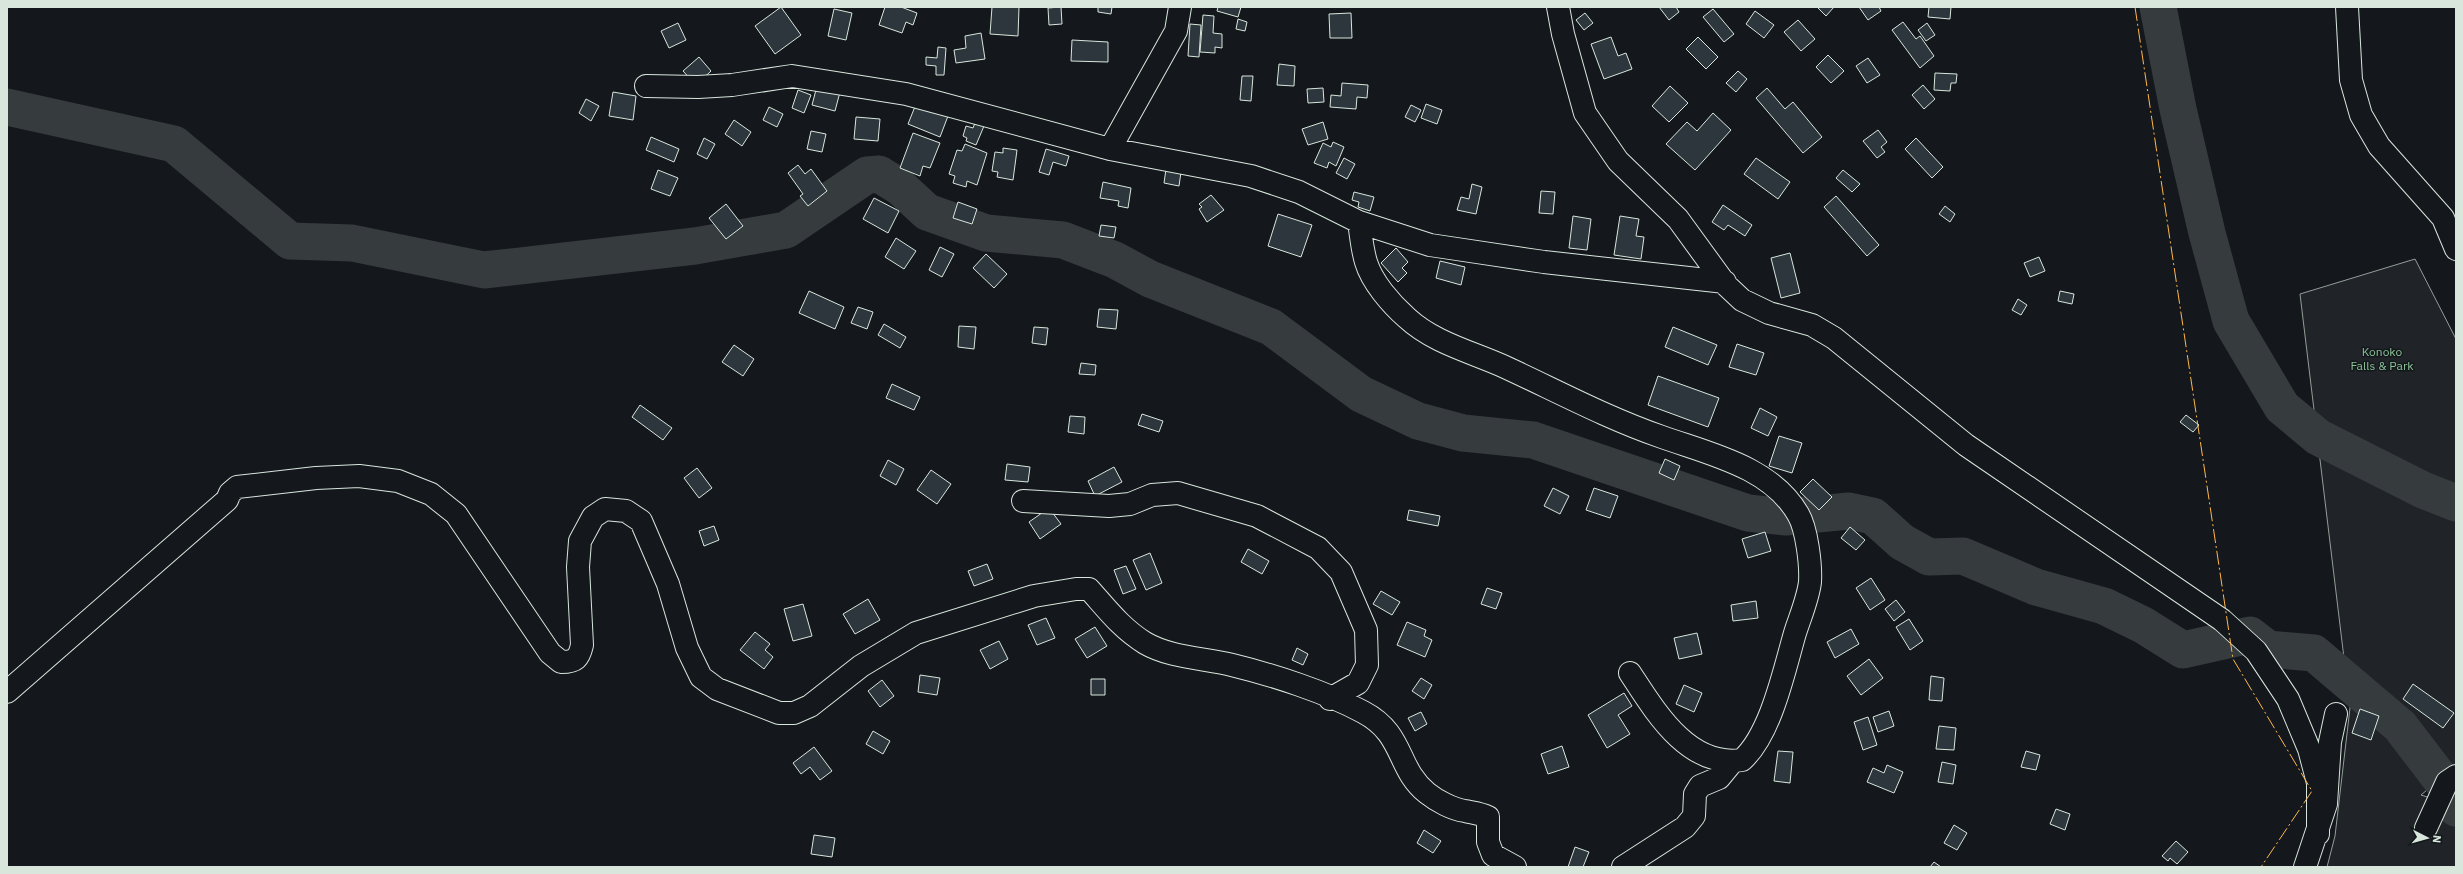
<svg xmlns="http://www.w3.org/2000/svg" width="2463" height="874" font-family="'IBM Plex Sans',sans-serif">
<rect width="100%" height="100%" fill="#14181c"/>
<!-- green -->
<path fill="#202428" stroke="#939e99" d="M2415,259L2456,339V766L2421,795L2456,806V867H2327L2335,836L2350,708L2300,294Z"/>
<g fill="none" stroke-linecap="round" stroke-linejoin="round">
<!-- river -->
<path stroke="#363b3e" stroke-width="37" d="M2158,7L2178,109L2207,233L2231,321L2282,407L2318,437L2423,490L2456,503
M7,107L174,144L290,241L352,243L484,270L695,246L786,230L867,175L879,174L900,187L927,212L986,233L1063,240L1115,260L1150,279L1271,327L1361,394L1418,421L1463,433L1533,440L1748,513L1786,517L1849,511L1873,516L1902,542L1929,557L1963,556L2036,587L2104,606L2143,625L2183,650L2250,635L2268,649L2314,653L2400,726L2452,794L2456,808"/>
</g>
<!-- building -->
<path fill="#2c363c" stroke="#d8e6dc" d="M781,7L801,35L775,54L755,26Z
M885,7H901L917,13L913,25L906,22L902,33L879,25Z
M992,7H1019L1018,36L990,34Z
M1061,7L1062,24L1049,25L1048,8Z
M1098,7H1112L1111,14L1098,12Z
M1218,7H1241L1238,17L1217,11Z
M1659,7H1676L1679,12L1669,20Z
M1817,7H1834L1826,16Z
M1859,7H1879L1881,11L1868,20Z
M1929,7H1951L1950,19L1928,17Z
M834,9L852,13L846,40L828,36Z
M1713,9L1734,34L1724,42L1703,17Z
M1755,11L1774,25L1764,38L1746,24Z
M1351,13L1352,38H1330L1329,14Z
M1585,13L1593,23L1584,30L1576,20Z
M1203,15L1214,16L1213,33L1222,34V48L1215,47V53L1200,52Z
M1238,19L1247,22L1245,31L1236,29Z
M1798,20L1815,39L1801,51L1784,32Z
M1903,22L1916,39L1920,36L1934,56L1920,68L1892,30Z
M678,23L686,40L669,48L661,31Z
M1927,23L1935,35L1926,41L1918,30Z
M1190,24L1201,25L1199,57L1188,56Z
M981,33L985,59L956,63L954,50L966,48L965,36Z
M1611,37L1618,56L1626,53L1632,69L1604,79L1591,44Z
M1698,37L1718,57L1706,69L1686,49Z
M1072,40L1108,42V62L1071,61Z
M938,47L946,48L944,75H936V66L926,65V57L937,58Z
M1828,55L1844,71L1831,83L1816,67Z
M699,57L711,71L696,85L683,71Z
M1868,58L1880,75L1867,83L1856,66Z
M1279,64L1295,66L1294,86L1277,85Z
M1738,71L1747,79L1736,92L1726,83Z
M1935,73L1957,74L1956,83H1951L1950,91L1934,90Z
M1242,76H1253L1251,101L1240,100Z
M1342,83L1368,85L1367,98L1357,97L1356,109L1330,107L1331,95L1341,96Z
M1923,85L1935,99L1924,109L1912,95Z
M817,86L840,92L835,111L812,105Z
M1670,86L1688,103L1669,122L1652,106Z
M1323,88L1324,102L1308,103L1307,89Z
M1767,88L1785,109L1793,102L1822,137L1803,153L1756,98Z
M798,90L811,95L804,113L792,108Z
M613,92L636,96L633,120L609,116Z
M586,99L599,106L591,121L579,113Z
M916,104L948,116L940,137L908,124Z
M1426,104L1442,110L1437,124L1421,118Z
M1411,105L1421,110L1415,122L1405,117Z
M769,107L783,114L777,127L763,120Z
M1713,113L1731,130L1695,170L1666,144L1687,122L1697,131Z
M856,117L880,119L878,141L854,139Z
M734,120L751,132L742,146L725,134Z
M1323,122L1328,139L1308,145L1302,129Z
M975,123L984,126L976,145L966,141L967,138L963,136L966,126L973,128Z
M1878,130L1887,142L1881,147L1885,152L1877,158L1863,141Z
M811,131L826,134L822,152L807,149Z
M913,133L940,143L930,168L923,166L920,176L900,168Z
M651,137L679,149L674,162L646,150Z
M704,138L715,144L707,159L697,154Z
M1916,138L1943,167L1932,178L1905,149Z
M1333,142L1344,147L1336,166L1329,162L1327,168L1314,163L1323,143L1331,147Z
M965,144L987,153L977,185L967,181L966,187L953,183L955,176L949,174L957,150L962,151Z
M1003,148L1017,150L1013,180L997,177L998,172L992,171L995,152L1003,153Z
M1046,149L1069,156L1066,166L1053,162L1049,175L1039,172Z
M1344,158L1355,164L1347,179L1336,173Z
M1756,158L1790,182L1778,199L1744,174Z
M798,165L805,174L811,169L827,191L808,206L800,196L803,194L788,173Z
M1166,169L1181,172L1179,186L1164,183Z
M658,170L678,178L670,196L651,189Z
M1843,170L1860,184L1852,192L1836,178Z
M1103,182L1131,188L1128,208L1118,206L1119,201L1100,198Z
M1472,184L1482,187L1476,214L1457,210L1461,197L1469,199Z
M1541,191L1555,192L1553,214L1539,213Z
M1354,192L1374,197L1370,211L1358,207L1359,202L1352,200Z
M1211,195L1224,210L1207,222L1199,209L1202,207L1199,204Z
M1836,196L1879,245L1867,256L1824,207Z
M874,198L899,211L888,233L863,219Z
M958,202L977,209L972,224L953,218Z
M726,204L743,226L726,239L709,218Z
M1723,205L1752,225L1745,236L1728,225L1724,230L1712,222Z
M1945,206L1955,214L1950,222L1939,214Z
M1278,214L1312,225L1301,257L1268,246Z
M1573,216L1591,219L1587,250L1569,248Z
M1620,216L1639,219L1636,236L1644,237L1641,259L1614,255Z
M1101,225L1116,227L1114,238L1099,236Z
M896,238L916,251L904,269L885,257Z
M940,247L954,254L942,277L929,270Z
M1396,248L1408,262L1402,268L1407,273L1398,282L1381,263Z
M1790,253L1800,293L1781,298L1771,258Z
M986,254L1007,274L994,288L973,268Z
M2039,257L2045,271L2030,277L2024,263Z
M1440,261L1465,267L1461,285L1436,278Z
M809,291L844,307L835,329L799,313Z
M2060,291L2074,294L2072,304L2058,301Z
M2018,299L2027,305L2021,315L2012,310Z
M858,307L873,312L867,329L851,323Z
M1099,309L1118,310L1116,329L1097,327Z
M884,324L906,337L900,348L878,335Z
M959,326L976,327L974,349L958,347Z
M1034,327L1048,328L1046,345L1032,343Z
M1673,327L1717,345L1708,365L1665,347Z
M1737,344L1764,353L1756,375L1729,367Z
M734,345L754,359L743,376L722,362Z
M1081,363L1096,365L1095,375L1079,374Z
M1658,376L1719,398L1708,427L1648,405Z
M892,384L920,397L914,410L886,398Z
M640,405L672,428L663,440L632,417Z
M1760,408L1777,417L1768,436L1751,428Z
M1142,414L1163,421L1159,432L1138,425Z
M2186,415L2199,425L2193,432L2180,422Z
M1070,416L1085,417L1084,434L1068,432Z
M1779,436L1802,443L1792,473L1769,466Z
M1665,459L1680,466L1674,480L1659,473Z
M888,460L904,469L896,485L880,476Z
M1007,464L1030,467L1028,482L1005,480Z
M1114,467L1122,482L1095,496L1088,481Z
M697,468L712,488L699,498L684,478Z
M931,470L951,484L937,504L917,490Z
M1813,479L1832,497L1819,510L1800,492Z
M1553,488L1569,496L1560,514L1544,506Z
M1594,488L1618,496L1610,518L1586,510Z
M1049,508L1061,524L1040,539L1029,522Z
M1409,510L1440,516L1438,526L1407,520Z
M714,526L719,540L704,546L699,531Z
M1850,527L1865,540L1856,550L1841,538Z
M1765,532L1771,551L1748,558L1742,539Z
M1248,549L1269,561L1262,574L1241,562Z
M1150,553L1162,583L1146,590L1133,560Z
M987,564L993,579L974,586L968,571Z
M1126,566L1136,589L1123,594L1114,570Z
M1871,578L1885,600L1870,610L1856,588Z
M1487,588L1502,593L1496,609L1481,604Z
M1381,591L1400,602L1392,615L1373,604Z
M868,599L880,620L855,634L843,614Z
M1896,600L1905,612L1894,621L1885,609Z
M1756,601L1758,618L1733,621L1731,605Z
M803,604L812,636L793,641L784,609Z
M1046,618L1055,638L1037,645L1028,625Z
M1909,619L1923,641L1910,650L1896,627Z
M1407,622L1426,630L1424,636L1432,640L1425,657L1397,645Z
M1095,627L1107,646L1087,658L1075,639Z
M1851,629L1859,644L1835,658L1827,642Z
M755,632L770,644L765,650L773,657L764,669L740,650Z
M1697,633L1702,654L1679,659L1674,638Z
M999,641L1008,659L990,669L980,650Z
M1297,648L1308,654L1303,665L1292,660Z
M1869,659L1883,678L1861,695L1847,676Z
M920,675L940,678L937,695L918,692Z
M1931,676L1944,678L1942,701L1929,700Z
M1421,678L1432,685L1424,699L1412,691Z
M1091,679H1105V695H1091Z
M882,680L894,696L880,707L868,691Z
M2413,684L2454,713L2443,728L2403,699Z
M1684,685L1702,693L1694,712L1676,704Z
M1624,693L1632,706L1618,715L1630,734L1607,748L1588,715Z
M2360,709L2379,716L2371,740L2352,733Z
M1889,711L1894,726L1878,732L1873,717Z
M1421,712L1427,724L1415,731L1408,718Z
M1868,717L1877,745L1863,750L1854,722Z
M1939,726L1956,728L1954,750L1936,749Z
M873,731L890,741L883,754L866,744Z
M1562,746L1569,767L1548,774L1541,754Z
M814,747L832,771L820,780L810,767L801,774L793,763Z
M1778,751L1793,752L1790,783L1774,781Z
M2026,751L2040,755L2036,770L2021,767Z
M1942,762L1956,765L1953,784L1938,782Z
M1887,765L1903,772L1894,793L1867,782L1873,768L1884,773Z
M2056,809L2070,814L2065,830L2050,824Z
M1954,825L1967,833L1957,850L1944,843Z
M1424,830L1441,841L1433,853L1417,843Z
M814,835L835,838L832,857L811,854Z
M2176,841L2188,852L2177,864L2170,858L2168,861L2162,856Z
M1575,847L1589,852L1583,867H1568Z
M1934,862L1941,867H1930Z"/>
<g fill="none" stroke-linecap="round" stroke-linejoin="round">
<defs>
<path id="minor" d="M1558,7L1563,34L1585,113L1618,161L1678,219L1726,285L1742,300L1769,313L1812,325L1834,338L1966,445L2222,620L2256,651L2288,699L2309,749L2318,783V834
M2347,7L2351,80L2361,115L2379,146L2443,218L2456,249
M646,86L698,87L732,85L792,76L906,94L1110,149L1251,176L1299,192L1359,222L1430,245L1544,262L1725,282
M1110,149L1176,31L1180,7
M1359,222C1361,235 1362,249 1366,262C1372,282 1391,304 1407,318C1434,343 1472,352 1505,367C1557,391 1607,418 1662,437C1710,454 1771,467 1798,514C1807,529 1811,565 1810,582C1808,599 1800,617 1795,633C1784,671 1771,734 1742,760C1688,768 1655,711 1630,673
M1023,501L1109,506L1130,504L1152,495L1178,493L1257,516L1318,548L1341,572L1366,630L1367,665L1358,683L1330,699
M7,692L227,500L230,493L237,487L316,478L359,476L398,481L431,494L456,514L550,653L561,662C576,662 579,658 582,645L578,567L580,541L593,517L605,509L626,511L641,521L668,584L687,648L701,677L717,689L779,713H794L810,706L861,666L916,633L1034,596L1076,589H1089C1107,609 1121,628 1145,643C1171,658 1204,658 1232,665C1273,675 1326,692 1363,712C1405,734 1396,768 1427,793C1437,801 1452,809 1465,811C1474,813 1479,813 1488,817V842L1493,855L1515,867
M2426,828L2447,782L2456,776
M1623,867L1685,827L1694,816L1695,794L1700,786L1719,778L1733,761
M2305,867L2326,804L2330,742L2336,714"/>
</defs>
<!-- minor casing -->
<use href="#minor" stroke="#d8e6dc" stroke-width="24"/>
<!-- minor -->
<use href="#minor" stroke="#14181c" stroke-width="22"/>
<!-- power -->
<path stroke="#ffb74d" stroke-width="1" stroke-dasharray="14 3 2 3" stroke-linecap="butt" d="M2135,7L2233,659L2312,791L2261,867"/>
</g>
<g text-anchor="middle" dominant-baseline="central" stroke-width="3" stroke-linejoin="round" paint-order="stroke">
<!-- park labels -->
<g font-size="12" fill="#8ac095" stroke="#14181c">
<text x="2382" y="351">Konoko<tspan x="2382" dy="14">Falls &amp; Park</tspan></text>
</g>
</g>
<!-- border -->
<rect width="2463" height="874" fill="none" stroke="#d8e6dc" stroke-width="16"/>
<!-- north arrow -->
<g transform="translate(2427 838) rotate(96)" stroke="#14181c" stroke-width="3" paint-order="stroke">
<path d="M0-3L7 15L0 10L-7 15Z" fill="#d8e6dc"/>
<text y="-6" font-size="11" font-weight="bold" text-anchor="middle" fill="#d8e6dc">N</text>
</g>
</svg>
